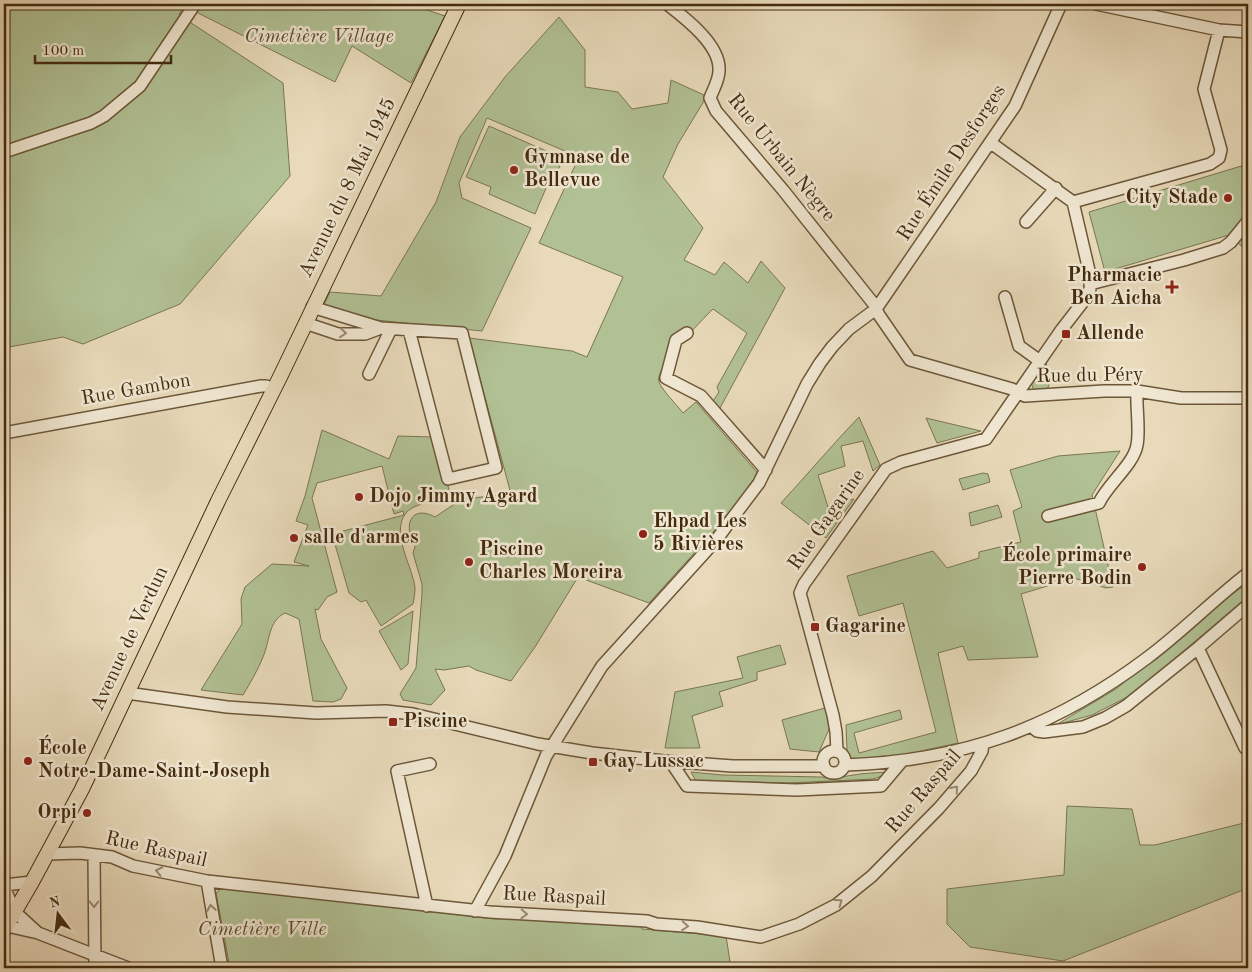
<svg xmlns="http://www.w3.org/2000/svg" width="1252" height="972" font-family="'Old Standard TT',serif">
<rect width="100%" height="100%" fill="#e8daba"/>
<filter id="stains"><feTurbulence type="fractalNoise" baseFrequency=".004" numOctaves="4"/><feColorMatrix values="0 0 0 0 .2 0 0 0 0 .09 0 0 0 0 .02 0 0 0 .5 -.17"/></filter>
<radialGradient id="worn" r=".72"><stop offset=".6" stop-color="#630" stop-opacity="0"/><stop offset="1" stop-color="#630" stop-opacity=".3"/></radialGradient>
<!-- green -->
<path fill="#b1c194" stroke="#7a7651" d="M4,4H184L179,15L283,83L290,176L180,304L83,344L63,337L4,348Z
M199,4H409L445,16L411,83L352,46L335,82L194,11Z
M559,17L585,50V87L618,92L632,109L668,103L671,80L704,95V101L678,144L663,177L703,228L684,260L715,275L724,262L748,283L761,261L785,288L720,408L713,401L719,392L717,387L747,333L713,309C702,320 653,369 659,382C662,390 677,405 683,413L696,402L757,472L753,481L726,518L649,603L578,577L535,647L511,681L476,670L469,666L444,670L435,669L445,690L431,705L403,700L400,694L416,668L422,594V584L413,553L415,547L413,536L410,534C406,515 419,508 435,517L462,499L511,494L469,338L572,351L587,357L623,277L539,243L579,157L487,118L459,183L462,198L531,228L482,331L376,320L324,305L330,292L381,296L436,202L460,137L505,77Z
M489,126L560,157L557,164L560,166L555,175L552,174L535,214L489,194L491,187L466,177Z
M1248,164V256L1247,251L1229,235L1105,272L1089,212Z
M1046,361L1049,385L1047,390H1034L1031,383Z
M859,417L880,465L873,471L863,441L841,446L845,466L818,475L828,507L854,499L826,538L781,503C807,475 832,445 859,417Z
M926,418L981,431L937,443Z
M322,430L389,459L398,436L433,437L451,496L438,501L431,497C423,507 413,504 406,513C390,533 413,567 415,588C415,593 414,599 413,604L381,626L366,600L361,602L349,593L332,534L404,515L403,511L394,514L382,466L317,483L312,498L337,592L327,597L318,610L315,609L321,639L347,688L341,699L333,702L313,701L299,619L285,613C268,621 270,641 263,657C258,670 250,683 243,695L201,690L242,624L241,599L245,587L272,564L309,566L294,562L308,525L296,521L305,496Z
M1120,451L1092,495L1113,587L1106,588L1074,578L1021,594L1038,657L968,660L963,646L938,653L958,743L898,756L851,759L847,750L846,725L900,710L902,719L854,733L859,753L936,732L903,603L859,616L847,576L933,551L947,568L979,558V552L1021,542L1013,511L1022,507L1010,470L1058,456Z
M983,473L988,474L990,482L963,490L959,479Z
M998,505L1002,517L971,526L969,513Z
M1248,583V596L1133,694L1092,715L1056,725L1116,689L1231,595Z
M413,611L408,664L401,670L379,631Z
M780,645L786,664L757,672V680L719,692L723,706L692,716L700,748H665L675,692L743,678L737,657Z
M825,708L830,727L819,752L790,749L782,720Z
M691,772L722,775L822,777C836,782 841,776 854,775C864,773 875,773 886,772L882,776L873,779L788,783L696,781Z
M1067,806L1132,809L1140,845H1155L1248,822V888L1063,961L970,947L947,924V889L1064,875Z
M223,887L495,919L533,917L641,923L642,929L726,936L731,968H230L216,893Z"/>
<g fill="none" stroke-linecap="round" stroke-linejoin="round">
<defs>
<path id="minor" d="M667,4C685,18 721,45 719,71C719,80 713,90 710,98L716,111L783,190L873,303L879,315L910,360L1012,389L1025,396L1104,391H1137L1181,398H1248
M1096,4L1219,30L1248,32
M991,143L1073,202
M4,152L91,123L104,116L140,86L195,4
M1073,202L1210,164L1219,158L1221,150L1204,89L1219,30
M1026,222L1056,188
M1090,284L1184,260L1223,248L1231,242L1248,221
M1005,297L1019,346L1040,361
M312,307L381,328L462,333L496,468L448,479L409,330
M305,323L338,334H365L381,328
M687,333L676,340L666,378L701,396L766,470
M369,374L391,329
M4,433L261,386H266L274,389
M1048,516L1099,503C1107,485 1134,464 1137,445C1140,430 1136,407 1137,391
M1198,648L1245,748
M127,693L227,707L316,713L386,711L413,714L538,744L592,753L664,761L733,766H824
M1032,727L1037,731L1044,732L1083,727L1105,718L1126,706L1198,648L1248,605
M823 762a11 11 0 1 1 22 0a11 11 0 1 1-22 0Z
M837,751L836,732L833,715L800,593L804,584L886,469L901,462L986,439L1062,329L1086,298L1090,289L1091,279L1073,202
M671,762L687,786L797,790L881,786L902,761
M845,765C962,761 1054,728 1147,658C1182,632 1213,600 1248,573
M47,854L80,853L112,857L133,866L207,881L490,912L647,921L656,924L697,927L761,937L799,924L836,905L872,876L939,808L971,771L982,751L983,744
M94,855L95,968
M207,881L222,968
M4,885L32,882
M4,887L15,912L38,933
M427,906L397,771L430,764
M475,911L505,856L546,756L602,666L717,539L731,520L759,483L807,384L820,363L832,347L849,329L876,309L1015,106L1061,4
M7,926L38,933L128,968"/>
<path id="major" d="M4,930L32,882L82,789L218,501L280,377L459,4"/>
</defs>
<!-- minor casing -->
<use href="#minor" stroke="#6d5739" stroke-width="14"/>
<!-- major casing -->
<use href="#major" stroke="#442b0e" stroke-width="16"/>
<!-- minor -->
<use href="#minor" stroke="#f0e7d2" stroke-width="11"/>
<!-- major -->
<use href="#major" stroke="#e8daba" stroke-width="14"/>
</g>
<!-- one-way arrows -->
<defs><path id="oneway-chevron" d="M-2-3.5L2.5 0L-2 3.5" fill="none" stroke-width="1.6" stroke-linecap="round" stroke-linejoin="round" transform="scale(1.25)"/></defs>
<g stroke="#9a8970">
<use href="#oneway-chevron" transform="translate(343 333) rotate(5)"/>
<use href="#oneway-chevron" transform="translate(955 789) rotate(-49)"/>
<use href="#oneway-chevron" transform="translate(159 871) rotate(-168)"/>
<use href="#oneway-chevron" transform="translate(839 902) rotate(-36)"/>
<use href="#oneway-chevron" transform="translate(94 904) rotate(90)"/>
<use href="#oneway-chevron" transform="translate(211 908) rotate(-100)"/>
<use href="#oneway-chevron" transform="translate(524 914) rotate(3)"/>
<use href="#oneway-chevron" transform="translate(685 926) rotate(4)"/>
</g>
<!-- markers -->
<g fill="#8f2418" stroke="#f0e7d2" stroke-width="2">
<circle cx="514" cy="170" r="5"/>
<circle cx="1228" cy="198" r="5"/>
<path d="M1169.5 279.5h5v5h5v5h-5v5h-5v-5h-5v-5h5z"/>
<rect x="1061" y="329" width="10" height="10" rx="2.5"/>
<circle cx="359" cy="497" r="5"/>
<circle cx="643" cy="534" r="5"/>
<circle cx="294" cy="538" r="5"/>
<circle cx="469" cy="562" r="5"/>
<circle cx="1142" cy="567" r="5"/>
<rect x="810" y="622" width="10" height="10" rx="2.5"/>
<rect x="388" y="717" width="10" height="10" rx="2.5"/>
<circle cx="28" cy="761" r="5"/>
<rect x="588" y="757" width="10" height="10" rx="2.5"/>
<circle cx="87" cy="813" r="5"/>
</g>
<g text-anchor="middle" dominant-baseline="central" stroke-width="5" stroke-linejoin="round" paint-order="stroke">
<!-- park labels -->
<g font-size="20" font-style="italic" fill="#5a4929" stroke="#f0e7d2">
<text x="319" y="37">Cimetière Village</text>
<text x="262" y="930">Cimetière Ville</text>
</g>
<!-- poi labels -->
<g font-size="20" font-weight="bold" fill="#442b0e" stroke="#f0e7d2" text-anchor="start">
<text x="524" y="158">Gymnase de<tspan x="524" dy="23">Bellevue</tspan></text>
<text x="1218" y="198" text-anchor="end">City Stade</text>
<text x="1162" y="276" text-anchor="end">Pharmacie<tspan x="1162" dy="23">Ben Aicha</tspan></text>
<text x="1076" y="334">Allende</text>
<text x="369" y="497">Dojo Jimmy Agard</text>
<text x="653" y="522">Ehpad Les<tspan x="653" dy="23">5 Rivières</tspan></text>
<text x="304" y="538">salle d'armes</text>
<text x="479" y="550">Piscine<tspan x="479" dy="23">Charles Moreira</tspan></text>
<text x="1132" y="556" text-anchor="end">École primaire<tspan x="1132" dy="23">Pierre Bodin</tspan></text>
<text x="825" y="627">Gagarine</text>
<text x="403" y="722">Piscine</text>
<text x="38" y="749">École<tspan x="38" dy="23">Notre-Dame-Saint-Joseph</tspan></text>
<text x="603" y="762">Gay Lussac</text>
<text x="77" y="813" text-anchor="end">Orpi</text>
</g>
<!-- street labels -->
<g font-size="20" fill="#442b0e" stroke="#f0e7d2">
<text transform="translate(781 158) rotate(51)">Rue Urbain Nègre</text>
<text transform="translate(952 163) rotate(-57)">Rue Émile Desforges</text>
<text transform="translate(348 188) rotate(-64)">Avenue du 8 Mai 1945</text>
<text transform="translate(1090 376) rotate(-1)">Rue du Péry</text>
<text transform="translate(136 390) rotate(-10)">Rue Gambon</text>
<text transform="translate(827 520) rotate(-55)">Rue Gagarine</text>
<text transform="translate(130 639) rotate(-65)">Avenue de Verdun</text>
<text transform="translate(924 792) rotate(-49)">Rue Raspail</text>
<text transform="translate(156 850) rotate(13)">Rue Raspail</text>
<text transform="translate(554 897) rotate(3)">Rue Raspail</text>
</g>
</g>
<!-- margin -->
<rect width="1252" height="972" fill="none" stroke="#e8daba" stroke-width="20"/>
<rect x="5" y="5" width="1242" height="962" fill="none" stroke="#442b0e" stroke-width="2.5"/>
<rect x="10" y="10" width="1232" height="952" fill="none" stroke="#442b0e"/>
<!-- north arrow -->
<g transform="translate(58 914) rotate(345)" stroke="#f0e7d2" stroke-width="4" paint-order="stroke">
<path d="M0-4L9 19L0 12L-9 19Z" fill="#442b0e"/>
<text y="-8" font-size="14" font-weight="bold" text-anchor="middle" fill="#442b0e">N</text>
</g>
<!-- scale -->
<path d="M35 55v8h136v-8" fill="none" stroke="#442b0e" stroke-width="2.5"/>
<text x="42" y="55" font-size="15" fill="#442b0e" stroke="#f0e7d2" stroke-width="4" paint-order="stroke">100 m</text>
<rect width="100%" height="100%" filter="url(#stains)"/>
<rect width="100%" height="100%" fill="url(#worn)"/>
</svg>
